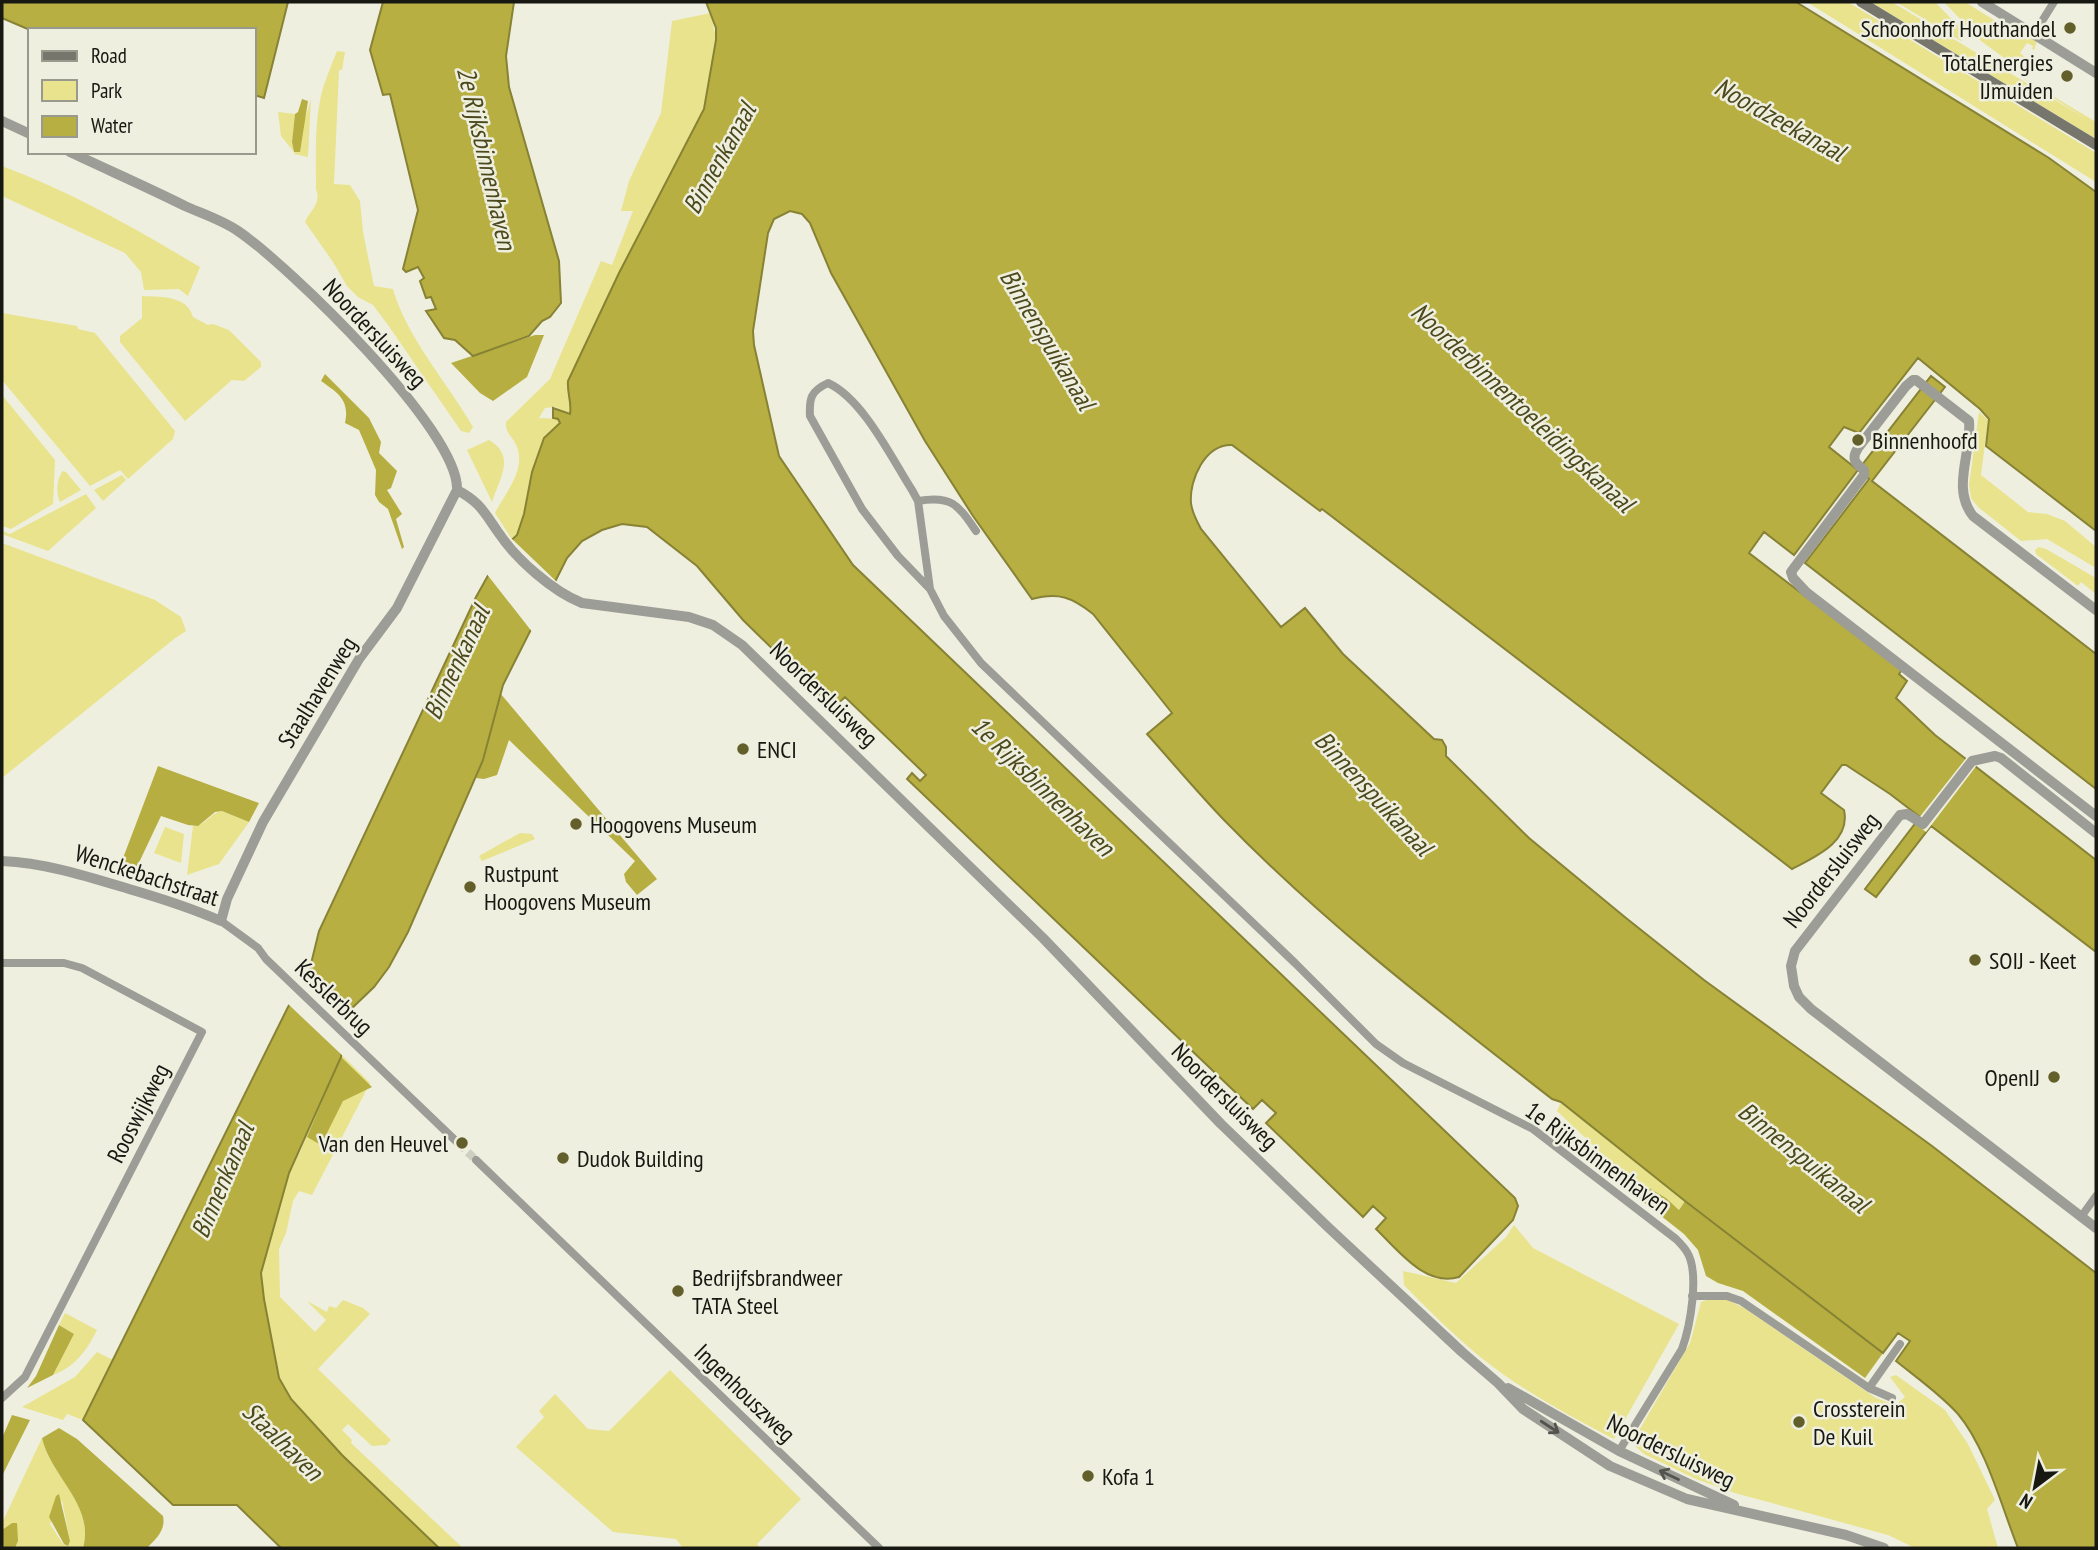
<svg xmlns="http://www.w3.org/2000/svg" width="2098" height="1550" font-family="'PT Sans Narrow',sans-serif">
<rect width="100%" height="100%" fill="#efefe0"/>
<!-- green -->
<path fill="#e8e38c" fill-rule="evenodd" d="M1807,2H1848L2096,153V182Z
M1871,2H1892L2088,120L2013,72L2096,122V139Z
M1896,2H1935L1965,33L1961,41Z
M1944,2H1965L2002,25L2008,23L2037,41L2034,50L2032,49L2033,46L2027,43L2020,53L2027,59L2022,66L2032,72L2029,76L1981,41Z
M711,13L716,40L704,109L652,216L619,273L568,381C567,394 572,402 570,415L556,407L545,408L539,418L558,419L560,423L544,439L533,472L524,514L517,535L513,541L495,513C505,493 526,470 517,447C513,436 505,434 506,422L550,379L601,261L612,265L633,211H621L629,181L661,113L672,21Z
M337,51L345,52L342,70H339L334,184L350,185L360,201L363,232L374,286L393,289C407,338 447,382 473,427L469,433L461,431L388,325L373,305L358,297L347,286L333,262L305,222C309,211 322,205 316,189C316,156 314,120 323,88C327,76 332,63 337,51Z
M311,99L308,157L294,154Z
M278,112L295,114L292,142L294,152L281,136Z
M2,166C72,192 136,229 200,267L188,296L179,289L144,290L141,272L125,253L2,196Z
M142,296C160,297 187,295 193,317L208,325L213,324L229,330L261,362V367L244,381L232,380L185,421L120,342V336L142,318Z
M2,313L77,326L78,329L95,333L175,431L173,439L128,479L120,470L90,486L2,380Z
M2,395L55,460L53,504L11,529L2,526Z
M1979,412L1988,420L1981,475L2028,512L2047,514L2065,521L2096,547V568L2047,539L2021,541L1978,507L1971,498L1969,485Z
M489,440C516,456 500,477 492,502L467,450Z
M63,471L66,472L81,490L60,502C56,494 56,479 63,471Z
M122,475L126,480L103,501L94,490Z
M86,494L96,508L48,551L2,534V531L10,534Z
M2,543L155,600L181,617L186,631L174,639L2,778Z
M2039,547L2046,549L2096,578V594L2081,582L2078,586L2036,554L2035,550Z
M222,811L249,822L219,864L187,875L193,826C205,826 210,813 222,811Z
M165,827L184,834L181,863L154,853Z
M520,833L532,834L535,839L482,861L479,856Z
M341,1054L370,1083L312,1195L299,1191L293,1201L286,1233L279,1249L280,1297L315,1332L326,1320L307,1301L327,1312L329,1306L336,1308L343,1300L363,1308L370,1314L318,1369L391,1440L386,1445L372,1446L348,1424L342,1430L352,1440L351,1443L463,1548H439L342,1455L291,1399L279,1378L264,1299L261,1273L289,1173L300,1152Z
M1561,1102L1685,1201L1679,1210L1666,1198L1620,1171L1557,1111Z
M1514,1225L1533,1248L1679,1324L1614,1439C1567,1415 1520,1389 1479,1356C1453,1334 1428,1310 1404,1285L1403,1271L1456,1283L1506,1237Z
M1712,1298L1726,1299L1744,1308L1876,1398L1895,1405L1905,1397L1890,1377L1896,1375L1945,1410L1968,1444L1995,1500L1987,1509L1998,1548H1915L1888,1535L1735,1493L1696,1479L1644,1454L1635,1446L1637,1434L1690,1343L1701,1302Z
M65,1313L97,1330C87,1350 75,1367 53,1375L74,1334L59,1325Z
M97,1352L113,1360L83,1420L67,1414L63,1420L22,1407L75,1377Z
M670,1370L801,1499L757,1544L760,1548H683L676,1539L613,1532L516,1447L544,1417L539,1411L555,1394L588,1429L609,1431Z
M42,1438C51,1476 95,1505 83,1548H15L18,1541L12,1523L2,1530V1523ZM62,1500L70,1541L68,1546L63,1544L50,1524Z"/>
<!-- forest -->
<path fill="#b6ae40" d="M302,99L308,101L300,152H294L292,142L295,114L298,112Z
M535,335H544L527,377L493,401L480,393L451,363Z
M325,374L369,418L381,442L379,453L397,471L391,488L387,490L402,514L396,519L404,547L402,549L388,509L379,502L375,495L376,470L359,430L345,423C350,400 338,393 321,381Z
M500,693L657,879L637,895L626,882L624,874L635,861L509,740L497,775L484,779L476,778L483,760Z
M158,766L259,803L249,822L222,811L215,812L198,826L188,825L161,816L135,871L120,866Z
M341,1057L372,1087L343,1101L321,1145L307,1137Z
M1620,1171L1666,1198L1679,1210L1685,1201L1883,1353L1865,1378L1743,1291L1718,1283L1706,1276L1698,1250L1684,1234L1613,1178Z
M59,1325L74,1334L53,1375L27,1388L36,1376Z
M12,1415L30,1420L2,1476V1438Z
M59,1428L77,1439L163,1516C166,1530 156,1539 147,1548H83C95,1505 51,1477 42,1438Z
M59,1494L70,1541L68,1546L64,1544L49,1517L56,1496Z
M12,1523H17L18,1541L15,1548H2V1530Z"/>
<!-- water -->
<path fill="#b7af42" stroke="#878234" stroke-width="2" d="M2,2H288L264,98L254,95V30H30L2,18Z
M383,2H514L506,56L509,87L559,261L561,303L550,317L542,321L529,336L473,356L455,340L444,338L426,311L436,309L431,297L426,298L420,281L424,278L418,267L406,272L403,269L418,210L390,94L383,95L370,50Z
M706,2H1796L2049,158L2096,192V531L1986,446L1989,419L1980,409L1918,358L1859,433L1844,427L1829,447L1858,470L1931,376L1945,387L1872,481L2096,654V789L1805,563L1869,479L1858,470L1794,555L1764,532L1749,553L1902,670L1899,674L1907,681L1896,698L1935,735L2096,860V952L1931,826L1876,897L1865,889L1920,817L1890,794L1846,765H1842L1821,793L1844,810C1851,842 1815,857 1792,869L1322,509L1320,511L1232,445C1205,444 1189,480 1191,503C1192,513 1197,521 1201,529L1281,627L1305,608L1343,654L1434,739L1442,740L1446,747V756L1529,838L1626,918L1704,980L1932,1146L2096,1273V1548H2018C2002,1508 1986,1447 1958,1414C1940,1394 1917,1378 1896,1361L1910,1341L1898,1333L1883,1353L1685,1201L1561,1102L1552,1099C1439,1011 1325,924 1225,821C1198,793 1173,763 1147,734L1172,713L1093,614C1072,597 1058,592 1032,599L973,516L925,441L831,273L810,223L802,214L790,211L774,219L768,233L753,331L754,345L779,456L853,565L1515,1198L1518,1206L1513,1220L1459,1277C1425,1287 1398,1250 1376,1229L1386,1218L1373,1206L1363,1217L1266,1123L1276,1113L1262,1100L1253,1109L907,779L912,773L920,781L926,775L845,697L833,708L743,620L697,566L647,527L622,524L602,530L582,541L567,558L503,685L483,760L408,932L389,967L374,987L348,1012L341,1057L289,1173L261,1273L264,1299L279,1378L291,1399L342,1455L439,1548H281L237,1505H173L83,1420L288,1007L309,972L319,931L476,597L504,547L517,535L524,514L532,472L544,438L560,423L558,419L553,418V408L570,414C572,402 567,394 568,381L619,273L704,109L716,40V28Z"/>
<!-- pier -->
<path fill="#efefe0" d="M511,538L558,583L533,633L486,573L501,546Z
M1967,757L1977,765L1926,832L1915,823Z
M303,974L351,1020L344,1057L287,1003Z"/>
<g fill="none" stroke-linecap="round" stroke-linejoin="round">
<!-- minor-tunnel -->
<path stroke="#cfcfc1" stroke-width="8" stroke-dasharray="8 4" stroke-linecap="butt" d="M459,1144L476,1160"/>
<!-- minor -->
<path stroke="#9d9d97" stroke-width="8" d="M2034,34L2054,2
M918,501C952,495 958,505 976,531
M930,589L918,501L912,490C891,457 863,399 828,383C811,391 809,398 810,416L862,509L898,556L930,589L944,616L981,663L1295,963L1376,1044L1403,1063L1533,1129L1676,1239C1680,1243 1684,1247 1687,1252C1700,1273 1690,1327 1682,1349L1619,1451
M221,921L258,948L266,959L459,1144
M2,963H64L82,968L202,1032L25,1377L2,1398
M476,1160L879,1548
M2081,1217L2096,1196
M1692,1296H1727L1741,1301L1869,1388L1892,1398
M1869,1388L1900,1344"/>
<!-- tertiary -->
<path stroke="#9d9d97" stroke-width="10" d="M1982,2L2096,73
M2,121L30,134
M457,490C480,502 484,512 498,532C516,559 552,591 582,603L689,617L713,625L742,645L1043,938L1221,1124L1330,1229L1462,1352L1498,1383L1523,1409L1610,1466L1687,1499L1846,1535L1884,1548
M2096,610L1973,516C1951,488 1972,453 1969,421L1916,380H1913L1906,386L1858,448C1851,459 1855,463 1864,470V475L1791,572L1793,578L1806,592L2096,816
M2096,833L2001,758L1995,756L1972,761L1923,824L1907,814L1900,815L1795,951L1791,966L1794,986L1799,997L1811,1009L2096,1228
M2,861C46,863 86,876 129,889C160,898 191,908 221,921L227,899L263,822L359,659L397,608L457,490C460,431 288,265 238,231C222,220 203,214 185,206C147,187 108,170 70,152
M1508,1388L1619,1451L1734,1505"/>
<!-- secondary -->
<path stroke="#76766d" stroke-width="10" d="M1861,2L2096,145"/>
</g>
<!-- one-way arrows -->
<defs><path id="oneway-shaft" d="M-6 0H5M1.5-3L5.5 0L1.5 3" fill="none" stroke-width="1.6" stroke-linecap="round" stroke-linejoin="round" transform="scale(1.75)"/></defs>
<g stroke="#54544e">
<use href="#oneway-shaft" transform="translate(1550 1427) rotate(33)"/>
<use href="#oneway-shaft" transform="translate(1669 1475) rotate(-155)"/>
</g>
<!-- markers -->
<g fill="#625f2b" stroke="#efefe0" stroke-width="2.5">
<circle cx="2070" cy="28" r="7"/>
<circle cx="2067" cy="76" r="7"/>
<circle cx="1858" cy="440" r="7"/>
<circle cx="743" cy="749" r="7"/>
<circle cx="576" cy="824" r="7"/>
<circle cx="470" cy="887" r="7"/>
<circle cx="1975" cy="960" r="7"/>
<circle cx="2054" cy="1077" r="7"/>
<circle cx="462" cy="1143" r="7"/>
<circle cx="563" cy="1158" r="7"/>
<circle cx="678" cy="1291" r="7"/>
<circle cx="1799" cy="1422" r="7"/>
<circle cx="1088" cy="1476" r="7"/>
</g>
<g text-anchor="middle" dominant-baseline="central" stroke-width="5" stroke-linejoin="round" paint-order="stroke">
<!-- poi labels -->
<g font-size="24" fill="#181813" stroke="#efefe0" text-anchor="start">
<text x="2056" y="28" text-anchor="end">Schoonhoff Houthandel</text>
<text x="2053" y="62" text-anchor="end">TotalEnergies<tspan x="2053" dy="28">IJmuiden</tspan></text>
<text x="1872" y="440">Binnenhoofd</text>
<text x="757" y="749">ENCI</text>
<text x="590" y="824">Hoogovens Museum</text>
<text x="484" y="873">Rustpunt<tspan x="484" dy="28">Hoogovens Museum</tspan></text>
<text x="1989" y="960">SOIJ - Keet</text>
<text x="2040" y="1077" text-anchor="end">OpenIJ</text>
<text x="448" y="1143" text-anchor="end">Van den Heuvel</text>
<text x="577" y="1158">Dudok Building</text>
<text x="692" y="1277">Bedrijfsbrandweer<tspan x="692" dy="28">TATA Steel</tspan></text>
<text x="1813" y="1408">Crossterein<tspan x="1813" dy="28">De Kuil</tspan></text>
<text x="1102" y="1476">Kofa 1</text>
</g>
<!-- street labels -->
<g font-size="24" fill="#181813" stroke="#efefe0">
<text transform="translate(375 333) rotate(47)">Noordersluisweg</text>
<text transform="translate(317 692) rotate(-58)">Staalhavenweg</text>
<text transform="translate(824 694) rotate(44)">Noordersluisweg</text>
<text transform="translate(1831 870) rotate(-52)">Noordersluisweg</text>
<text transform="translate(147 875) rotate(18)">Wenckebachstraat</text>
<text transform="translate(334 997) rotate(44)">Kesslerbrug</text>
<text transform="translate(1225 1096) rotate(45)">Noordersluisweg</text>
<text transform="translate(138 1113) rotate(-63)">Rooswijkweg</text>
<text transform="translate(1598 1158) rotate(36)">1e Rijksbinnenhaven</text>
<text transform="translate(745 1393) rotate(44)">Ingenhouszweg</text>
<text transform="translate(1671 1451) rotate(26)">Noordersluisweg</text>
</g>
<!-- water labels -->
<g font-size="26" font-style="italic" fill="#4c491d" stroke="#efefe0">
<text transform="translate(1780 119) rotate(29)">Noordzeekanaal</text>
<text transform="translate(487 158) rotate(77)">2e Rijksbinnenhaven</text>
<text transform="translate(719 158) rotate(-61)">Binnenkanaal</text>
<text transform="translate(1048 339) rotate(59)">Binnenspuikanaal</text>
<text transform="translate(1523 407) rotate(43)">Noorderbinnentoeleidingskanaal</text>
<text transform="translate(456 662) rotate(-65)">Binnenkanaal</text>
<text transform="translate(1043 786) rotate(44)">1e Rijksbinnenhaven</text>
<text transform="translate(1374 793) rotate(47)">Binnenspuikanaal</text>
<text transform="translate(1804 1157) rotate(39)">Binnenspuikanaal</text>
<text transform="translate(222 1180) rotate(-67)">Binnenkanaal</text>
<text transform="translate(283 1441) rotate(44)">Staalhaven</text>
</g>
</g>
<!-- border -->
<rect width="2098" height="1550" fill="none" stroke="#181813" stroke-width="7"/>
<!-- legend -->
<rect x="28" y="28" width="228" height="126" fill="#efefe0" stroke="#99998e" stroke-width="2"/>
<rect x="42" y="51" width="35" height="10" fill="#76766d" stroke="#99998e" stroke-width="2"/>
<text x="91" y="63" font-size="21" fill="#181813">Road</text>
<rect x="42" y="80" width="35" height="21" fill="#e8e38c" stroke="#99998e" stroke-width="2"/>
<text x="91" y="98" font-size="21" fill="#181813">Park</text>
<rect x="42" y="116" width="35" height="21" fill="#b7af42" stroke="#99998e" stroke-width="2"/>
<text x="91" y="133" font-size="21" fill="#181813">Water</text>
<!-- north arrow -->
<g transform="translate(2035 1487) rotate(212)" stroke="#efefe0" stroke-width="5" paint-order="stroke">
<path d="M0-5L12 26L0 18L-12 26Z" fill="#181813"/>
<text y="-10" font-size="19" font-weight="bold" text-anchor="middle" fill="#181813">N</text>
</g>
</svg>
